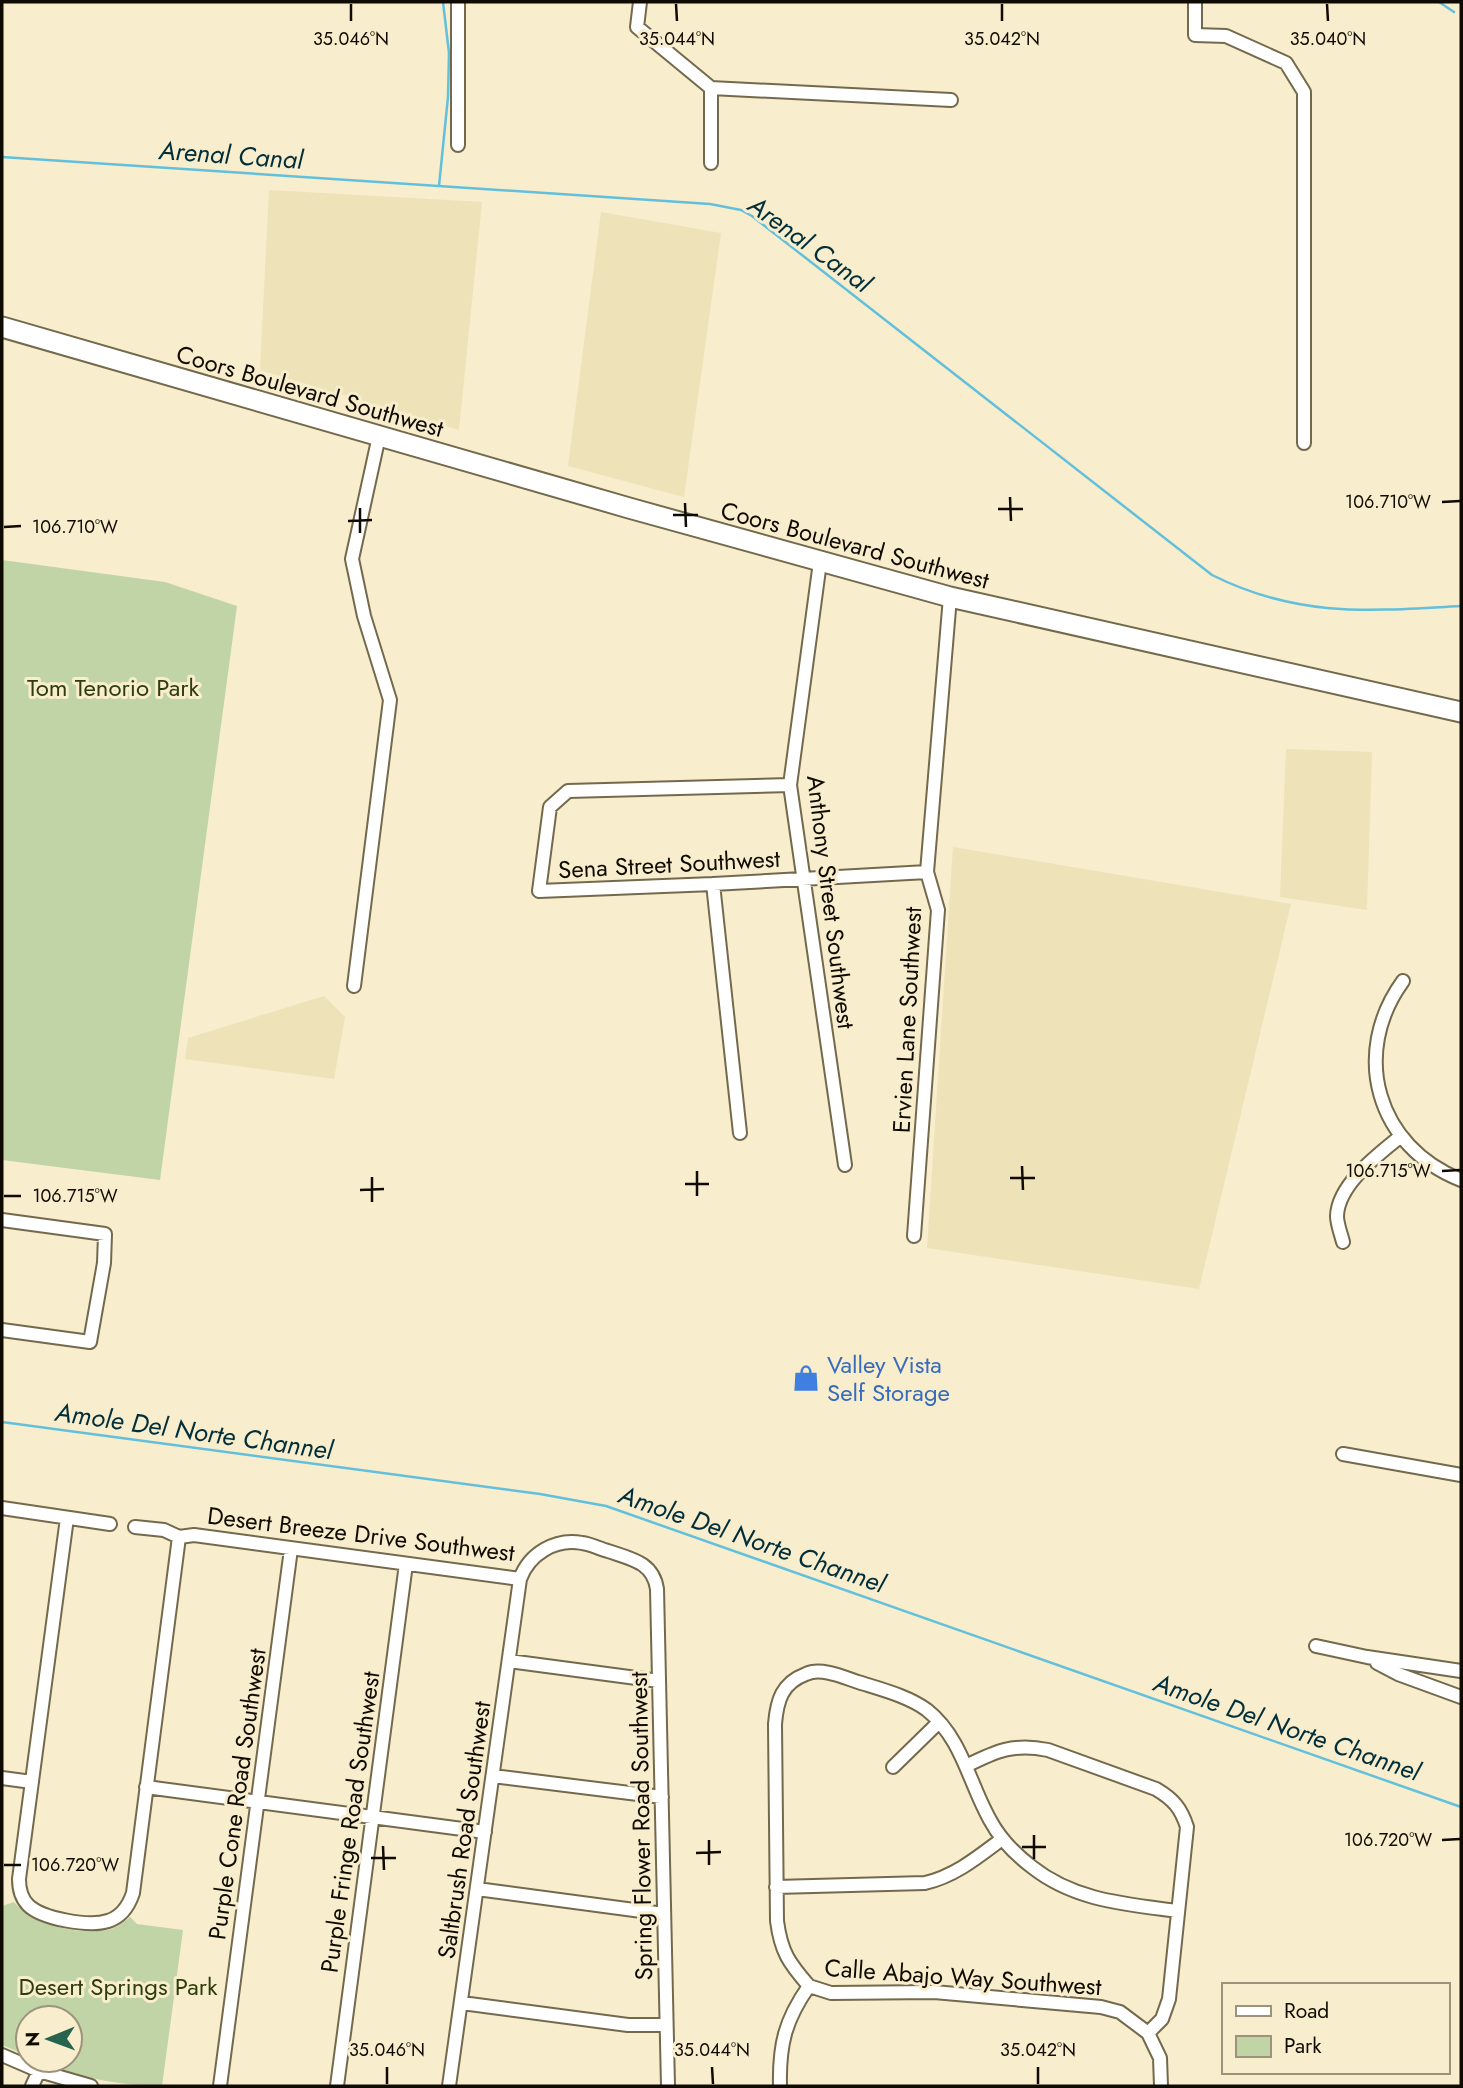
<svg xmlns="http://www.w3.org/2000/svg" width="1463" height="2088" font-family="Jost,sans-serif">
<rect width="100%" height="100%" fill="#f8edcc"/>
<!-- built -->
<path fill="#eee2b9" d="M269,190L482,202L459,430L260,370Z
M601,212L721,233L684,497L568,466Z
M1286,749L1372,752L1367,910L1280,897Z
M953,847L1291,904L1199,1289L927,1248Z
M324,996L345,1017L334,1079L185,1059L188,1038Z"/>
<!-- green -->
<path fill="#c1d4a6" d="M2,560L165,582L237,606L160,1180L2,1160Z
M14,1902C33,1925 76,1935 106,1930C115,1929 122,1923 130,1917L137,1924L183,1930L162,2086C121,2086 75,2077 37,2060H70V2018H28V2056L2,2045V1906Z"/>
<g fill="none" stroke-linecap="round" stroke-linejoin="round">
<!-- stream -->
<path stroke="#63c0dd" stroke-width="2.5" d="M1439,2L1454,12
M2,157L710,204L741,210L752,216L1212,575C1298,618 1369,611 1461,606
M439,186L448,97L449,53L443,2
M2,1422L540,1494L606,1506L1461,1807"/>
<defs>
<path id="minor" d="M458,2V145
M640,2L637,27L711,88L951,100
M1195,2V35L1226,36L1286,63L1304,92V443
M711,88V163
M820,562L790,785L845,1165
M790,785L568,791L550,807L539,891L713,884L927,872
M713,884L740,1133
M1403,981C1350,1054 1377,1147 1461,1180
M354,986L390,700L364,616L352,559L379,436
M2,1220L105,1234L104,1263L90,1342L2,1330
M914,1236L938,910L927,872L950,597
M1343,1242C1341,1234 1337,1224 1337,1216C1338,1184 1379,1154 1401,1136
M1343,1454L1461,1475
M2,1508L110,1524
M67,1518L19,1879C19,1889 21,1898 28,1905C42,1919 89,1927 108,1921C121,1917 129,1905 133,1893L179,1537
M135,1527L164,1530L179,1537L194,1535L520,1579
M1316,1646L1367,1657L1461,1671
M509,1661L659,1681
M1377,1663L1398,1674L1461,1697
M966,1766C996,1751 1013,1743 1048,1750L1156,1789C1173,1799 1181,1808 1187,1827L1169,1999L1162,2019L1148,2033L1160,2058L1161,2086
M893,1767L939,1722
M493,1776L662,1797
M2,1778L32,1782
M146,1787L485,1832
M776,1887L925,1883C955,1876 978,1857 1002,1839
M477,1889L664,1914
M809,1986C789,1963 781,1952 777,1921L775,1724C777,1700 782,1683 806,1674C821,1667 843,1677 858,1682C880,1689 908,1696 927,1710C962,1738 969,1783 990,1820C1000,1839 1015,1854 1032,1867C1075,1901 1126,1904 1178,1911
M809,1986L831,1993L934,1992L1101,2007L1120,2012L1148,2033
M462,2003L628,2025H666
M2,2055L39,2071L91,2086
M32,2086L39,2071
M220,2086L291,1549
M337,2086L406,1564
M449,2086L520,1579C529,1554 555,1538 582,1543C591,1544 600,1549 608,1551C631,1559 653,1562 657,1589L668,2086
M780,2086C779,2045 785,2020 809,1986"/>
<path id="primary" d="M2,327L629,508L950,597L1461,712"/>
</defs>
<!-- minor casing -->
<use href="#minor" stroke="#73694c" stroke-width="16"/>
<!-- primary casing -->
<use href="#primary" stroke="#73694c" stroke-width="23"/>
<!-- minor -->
<use href="#minor" stroke="#fff" stroke-width="12"/>
<!-- primary -->
<use href="#primary" stroke="#fff" stroke-width="19"/>
</g>
<!-- ticks -->
<path fill="none" stroke="#0f0b02" stroke-width="2.5" d="M351,4V21M676,4L677,21M1002,4V21M1327,4L1328,21M1010,497L1011,521M1442,502L1460,501M685,503L686,527M360,508V533M998,509H1023M673,515H698M348,521L372,520M4,527L21,526M1022,1166L1023,1190M697,1171V1196M1442,1171L1460,1170M372,1177V1202M1010,1178H1035M685,1184H709M360,1190L384,1189M4,1196H21M1034,1835V1859M709,1840V1865M1442,1840L1460,1839M383,1846L384,1870M1022,1847H1046M696,1853L721,1852M371,1858H396M4,1865H21M387,2067V2084M712,2067L713,2084M1038,2067V2084"/>
<!-- icons -->
<defs>
<symbol id="shop-bare" viewBox="-9 -9 18 18"><path d="M-5-2.5h2.3a2.7 3.5 0 0 1 5.4 0H5L5.5 6h-11ZM-1.5-2.5h3a1.5 2.3 0 0 0-3 0Z" fill="#3f7fe0" stroke="#f8edcc" stroke-width="2.5" paint-order="stroke"/></symbol>
</defs>
<g fill-rule="evenodd">
<use href="#shop-bare" x="787" y="1359" width="38" height="38"/>
</g>
<g text-anchor="middle" dominant-baseline="central" stroke-width="6" stroke-linejoin="round" paint-order="stroke">
<!-- street labels -->
<g font-size="24" fill="#0f0b02" stroke="#f8edcc">
<text transform="translate(310 391) rotate(16)">Coors Boulevard Southwest</text>
<text transform="translate(855 545) rotate(15)">Coors Boulevard Southwest</text>
<text transform="translate(669 864) rotate(-3)">Sena Street Southwest</text>
<text transform="translate(831 902) rotate(83)">Anthony Street Southwest</text>
<text transform="translate(907 1020) rotate(-87)">Ervien Lane Southwest</text>
<text transform="translate(361 1534) rotate(7)">Desert Breeze Drive Southwest</text>
<text transform="translate(237 1794) rotate(-82)">Purple Cone Road Southwest</text>
<text transform="translate(350 1822) rotate(-82)">Purple Fringe Road Southwest</text>
<text transform="translate(641 1826) rotate(-91)">Spring Flower Road Southwest</text>
<text transform="translate(464 1830) rotate(-82)">Saltbrush Road Southwest</text>
<text transform="translate(963 1977) rotate(4)">Calle Abajo Way Southwest</text>
</g>
<!-- park labels -->
<g font-size="24" fill="#2e3e0b" stroke="#f8edcc">
<text x="113" y="687">Tom Tenorio Park</text>
<text x="118" y="1986">Desert Springs Park</text>
</g>
<!-- shop labels -->
<g font-size="24" fill="#366cbe" stroke="#f8edcc" text-anchor="start">
<text x="827" y="1364">Valley Vista<tspan x="827" dy="28">Self Storage</tspan></text>
</g>
<!-- water labels -->
<g font-size="26" font-style="italic" fill="#002e3a" stroke="#f8edcc">
<text transform="translate(231 155) rotate(4)">Arenal Canal</text>
<text transform="translate(810 244) rotate(36)">Arenal Canal</text>
<text transform="translate(194 1431) rotate(8)">Amole Del Norte Channel</text>
<text transform="translate(752 1539) rotate(19)">Amole Del Norte Channel</text>
<text transform="translate(1287 1727) rotate(19)">Amole Del Norte Channel</text>
</g>
</g>
<g font-size="18" text-anchor="middle" fill="#0f0b02" stroke="#f8edcc" stroke-width="6" stroke-linejoin="round" paint-order="stroke">
<text x="351" y="45">35.046°N</text>
<text x="677" y="45">35.044°N</text>
<text x="1002" y="45">35.042°N</text>
<text x="1328" y="45">35.040°N</text>
<text x="1388" y="508">106.710°W</text>
<text x="75" y="533">106.710°W</text>
<text x="1388" y="1177">106.715°W</text>
<text x="75" y="1202">106.715°W</text>
<text x="1388" y="1846">106.720°W</text>
<text x="75" y="1871">106.720°W</text>
<text x="387" y="2056">35.046°N</text>
<text x="712" y="2056">35.044°N</text>
<text x="1038" y="2056">35.042°N</text>
</g>
<!-- border -->
<rect width="1463" height="2088" fill="none" stroke="#0f0b02" stroke-width="7"/>
<!-- legend -->
<rect x="1222" y="1983" width="228" height="91" fill="#f8edcc" stroke="#9b937b" stroke-width="2"/>
<rect x="1236" y="2006" width="35" height="10" fill="#ffffff" stroke="#9b937b" stroke-width="2"/>
<text x="1284" y="2018" font-size="21" fill="#0f0b02">Road</text>
<rect x="1236" y="2036" width="35" height="21" fill="#c1d4a6" stroke="#9b937b" stroke-width="2"/>
<text x="1284" y="2053" font-size="21" fill="#0f0b02">Park</text>
<!-- north arrow -->
<g transform="translate(49 2039) rotate(269)"><circle r="33" fill="#f8edcc" stroke="#9b937b" stroke-width="2"/>
<path d="M0-5L12 26L0 18L-12 26Z" fill="#27644f"/>
<text y="-10" font-size="19" font-weight="bold" text-anchor="middle" fill="#0f0b02">N</text>
</g>
</svg>
